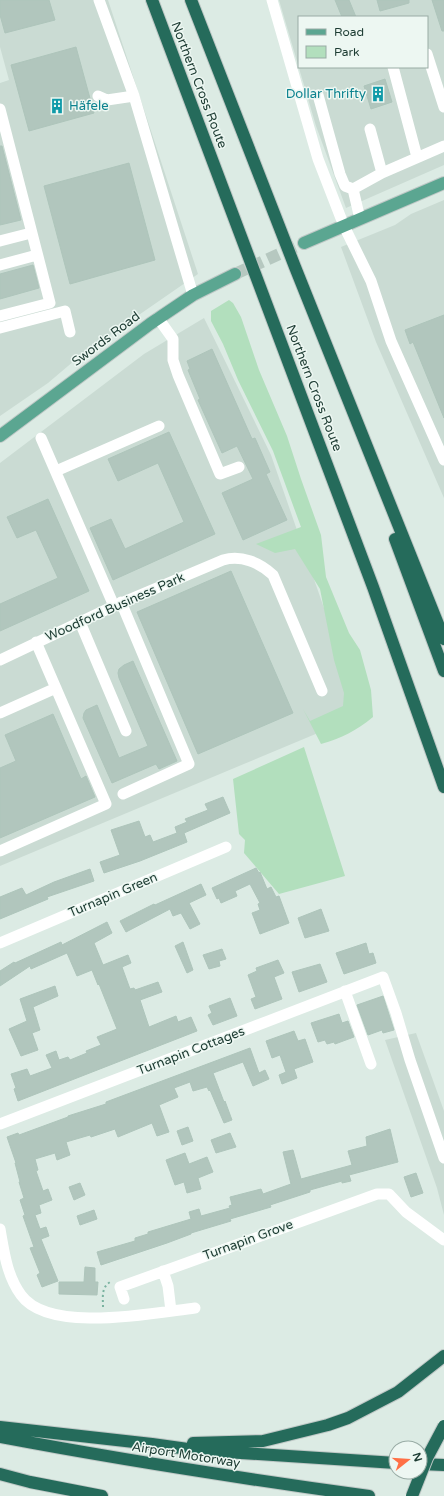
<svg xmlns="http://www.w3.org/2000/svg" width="444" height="1496" font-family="'Varela Round',sans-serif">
<rect width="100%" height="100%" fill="#dcebe4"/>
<!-- built -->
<path fill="#cadbd3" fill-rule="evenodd" d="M0,0H108L198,274L81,355L48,383L0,416V83L9,80L0,47Z
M279,0H444V165L346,208L316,126ZM299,17H427V67H299Z
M444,200V498L376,342L341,247L395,225L411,214Z
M204,318L271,455L361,715L0,866V463L144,354Z
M416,1033L444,1111V1215L437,1188L385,1040Z"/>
<!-- green -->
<path fill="#b2dfbd" d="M229,300L233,303L241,317L259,370L287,436L301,479L321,535L326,577L349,633L360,650L371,690L373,717C356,731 342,738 321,744L303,709L310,721L343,706L344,693L334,660L320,589L295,549L275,553L256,544L301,527L273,451L238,380L223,344L211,321V311Z
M304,747L345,876L279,894L244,853L245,840L239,834L233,779Z"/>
<!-- building -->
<path fill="#b1c6bd" stroke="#aec5bb" d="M0,0H49L55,20L5,33L0,15Z
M335,0H349L356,17H342Z
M377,0H409V3L380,11Z
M432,0H444V31H442Z
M76,47L94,113L29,131L11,65Z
M385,79L392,102L371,109L364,86Z
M0,146H2L21,220L0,225Z
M129,163L155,260L70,284L44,186Z
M33,265L39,288L0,299V274Z
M444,315V418L413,342L410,344L405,330Z
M212,349L252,439L255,438L270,472L266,474L287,520L243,540L222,493L253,479L237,446L222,453L198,400L200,399L188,370L190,369L187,361Z
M169,432L215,534L113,580L90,528L111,519L125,549L184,522L158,463L118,481L108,459Z
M48,499L89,591L0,631V604L58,578L36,530L17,538L7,517Z
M231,571L293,713L198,754L137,612Z
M133,661L177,761L159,769L156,764L112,783L83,718L84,713L86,710L97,705L119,758L148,746L119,678L118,673L119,669L124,665Z
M53,714L81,779L86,776L95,797L0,838V768L16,761L5,735Z
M223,797L230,813L184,833L187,842L140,861L104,873L100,862L120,855L111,830L139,821L145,837L150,835L153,842L177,833L175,827L187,822L185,819L208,810L205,804Z
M256,868L259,873L260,872L267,889L271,887L276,897L279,896L289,923L260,934L252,913L260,910L258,904L260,903L250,884L235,891L237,896L221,903L219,898L217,899L212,888Z
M90,869L94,881L47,897L48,899L0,919V897L22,888L26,895L54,882Z
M201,884L206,895L189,903L200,924L190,929L181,913L173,916L170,909L126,932L120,921L154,904L155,905Z
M321,909L329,931L305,938L298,918Z
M107,922L112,933L94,943L103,965L128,955L131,963L122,967L130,989L134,988L135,990L158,982L162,992L140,1000L149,1027L176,1016L178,1022L191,1017L197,1031L18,1101L14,1089L16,1088L11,1074L27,1069L30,1076L52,1068L46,1055L56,1051L59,1060L68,1057L70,1060L87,1053L86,1051L101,1045L97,1037L117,1029L99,984L98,985L92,970L77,976L67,953L31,969L30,966L0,986V971L14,962L15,963L61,942L62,945Z
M183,942L193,970L187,973L175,946Z
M366,943L369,954L373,953L376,963L344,974L336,953Z
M222,949L226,959L219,961L220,966L209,969L203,955Z
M278,960L284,973L274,977L282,999L255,1009L251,999L256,997L248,975L257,971L256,968Z
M320,964L327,982L299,992L292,972Z
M55,986L58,996L33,1007L40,1030L32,1033L38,1050L21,1056L9,1029L27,1021L20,999Z
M383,996L394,1030L383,1033L382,1030L368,1035L357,1005Z
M230,998L237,1016L213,1025L208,1015L212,1013L209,1006Z
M339,1014L342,1023L348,1021L354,1037L335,1044L334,1042L327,1044L325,1040L318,1042L311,1023Z
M294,1031L298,1041L305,1039L313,1062L294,1069L297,1078L282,1084L279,1075L286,1072L280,1055L272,1058L266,1041Z
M250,1048L259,1073L265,1070L269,1079L253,1086L243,1062L213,1073L224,1102L225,1101L232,1120L224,1123L210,1090L209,1091L207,1087L193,1091L190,1082L174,1088L178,1097L159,1105L169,1132L157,1136L152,1123L118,1137L115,1129L91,1137L90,1135L66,1142L70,1155L57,1160L55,1153L35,1159L38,1170L36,1171L43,1191L48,1189L52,1200L39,1205L41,1213L35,1215L40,1229L46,1227L49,1236L41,1239L58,1281L42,1287L37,1275L40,1273L30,1248L34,1247L23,1216L25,1215L20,1200L24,1198L19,1182H20L15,1163H16L7,1137L18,1133L19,1135L68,1117V1116L71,1115L106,1104V1102Z
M188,1127L193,1141L182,1145L177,1131Z
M390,1129L398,1162L349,1175L351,1181L342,1183V1181L310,1190V1192L270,1205L271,1207L230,1219L231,1221L191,1233V1234L167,1243L101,1265L97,1252L135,1241V1238L148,1234V1232L191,1219L189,1212L199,1209L201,1216L230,1208L229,1206L232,1205L230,1197L261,1189L263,1194L291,1184L283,1152L293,1150L301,1179L352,1165L348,1151L367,1146L366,1137Z
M230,1133L236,1147L216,1153L211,1140Z
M185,1153L189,1164L207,1157L213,1172L198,1178L201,1189L187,1193L184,1182L175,1185L166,1160Z
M416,1173L423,1193L411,1197L404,1177Z
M80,1183L85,1195L74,1200L69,1187Z
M94,1210L97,1219L80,1225L77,1216Z
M85,1267L95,1268V1282H98L97,1295L59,1294V1282H84Z"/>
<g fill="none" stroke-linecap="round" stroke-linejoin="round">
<!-- major-tunnel -->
<path stroke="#b6c8c0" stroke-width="12" stroke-dasharray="12 6" stroke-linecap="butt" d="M235,274L304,243"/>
<defs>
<path id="major" d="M304,243L444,183
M0,436L150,324L193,295L235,274"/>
<path id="highway" d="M152,0L373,587L444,787
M191,0L295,267L444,639
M395,539L444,671
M0,1427L152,1444L195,1450L396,1463
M0,1437C122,1460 245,1479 369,1496
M193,1443L263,1441L328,1425L348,1418L398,1392L444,1356
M420,1464L444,1465
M0,1474L30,1482L102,1496"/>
</defs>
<!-- major casing -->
<use href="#major" stroke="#bfc8c6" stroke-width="14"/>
<!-- highway casing -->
<use href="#highway" stroke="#bfc8c6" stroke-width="14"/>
<!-- path -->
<path stroke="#79b29f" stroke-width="2" stroke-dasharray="2 3" stroke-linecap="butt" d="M103,1307C103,1297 101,1288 110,1282"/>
<!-- minor -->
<path stroke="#fff" stroke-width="11" d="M99,0L134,96L193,295
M272,0L318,159L344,226L371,281L391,341L444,460
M427,54L444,107
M393,67L417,157
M318,95L340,174L345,186L353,189
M98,96L107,100L134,96
M0,109L50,303L0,316
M382,173L444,146
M360,219L353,189L382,173L370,129
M0,241L31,233
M0,265L37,255
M158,318L173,339V360L178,375L220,474L239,467
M0,328L65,311L70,332
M41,438L114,606
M56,471L159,426
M121,602L189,764L123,794
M80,622L126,731
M0,660L114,606L223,560C241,555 259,562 273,575L322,691
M0,713L56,688
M0,851L106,804L36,642
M0,943L226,847
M345,991L371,1064
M0,1124L383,977L396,1013L410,1060L444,1158
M0,1229C4,1252 7,1276 21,1295C49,1334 153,1313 195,1308
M163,1271L168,1286L171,1311
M124,1299L120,1287L377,1194H389L406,1212L444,1240"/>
<!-- major -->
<use href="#major" stroke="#5ba691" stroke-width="12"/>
<!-- highway -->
<use href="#highway" stroke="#256b5b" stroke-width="12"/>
<defs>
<path id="highway-bridge" d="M412,1496L427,1458L444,1426"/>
</defs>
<!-- highway-bridge casing -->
<use href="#highway-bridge" stroke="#bfc8c6" stroke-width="14" stroke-linecap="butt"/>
<!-- highway-bridge -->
<use href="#highway-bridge" stroke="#256b5b" stroke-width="12"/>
</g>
<!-- icons -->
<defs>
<symbol id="building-bare" viewBox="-9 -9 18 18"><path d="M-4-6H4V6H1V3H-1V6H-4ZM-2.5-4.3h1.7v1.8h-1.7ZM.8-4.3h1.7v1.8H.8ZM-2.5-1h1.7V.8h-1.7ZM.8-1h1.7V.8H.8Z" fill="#0f9aa8" stroke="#edf7f2" stroke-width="2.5" paint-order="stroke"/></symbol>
</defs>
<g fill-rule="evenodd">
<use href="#building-bare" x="367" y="83" width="22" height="22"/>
<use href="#building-bare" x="46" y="95" width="22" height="22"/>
</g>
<g text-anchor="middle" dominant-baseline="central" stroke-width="3" stroke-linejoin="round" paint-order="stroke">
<!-- street labels -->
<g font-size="13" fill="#1c3b32" stroke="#edf7f2">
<text transform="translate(199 85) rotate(69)">Northern Cross Route</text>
<text transform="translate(106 339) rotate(-37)">Swords Road</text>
<text transform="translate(314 388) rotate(69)">Northern Cross Route</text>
<text transform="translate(115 607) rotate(-24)">Woodford Business Park</text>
<text transform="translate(113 895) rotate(-23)">Turnapin Green</text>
<text transform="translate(191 1051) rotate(-21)">Turnapin Cottages</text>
<text transform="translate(248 1240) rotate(-20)">Turnapin Grove</text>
<text transform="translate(186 1455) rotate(9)">Airport Motorway</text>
</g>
<!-- culture labels -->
<g font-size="13" fill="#0d838f" stroke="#edf7f2" text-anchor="end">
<text x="366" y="94">Dollar Thrifty</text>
<text x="69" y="106" text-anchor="start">Häfele</text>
</g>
</g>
<!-- legend -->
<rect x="298" y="16" width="130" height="52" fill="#edf7f2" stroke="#99aca5"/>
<rect x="306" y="29" width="20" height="6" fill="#5ba691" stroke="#99aca5"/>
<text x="334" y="36" font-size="12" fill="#1c3b32">Road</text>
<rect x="306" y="46" width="20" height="12" fill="#b2dfbd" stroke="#99aca5"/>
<text x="334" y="56" font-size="12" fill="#1c3b32">Park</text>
<!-- north arrow -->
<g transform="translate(408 1460) rotate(73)"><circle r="19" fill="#edf7f2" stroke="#99aca5"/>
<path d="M0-3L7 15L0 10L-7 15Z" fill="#ff7046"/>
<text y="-6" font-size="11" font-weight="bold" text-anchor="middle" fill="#1c3b32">N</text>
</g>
</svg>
